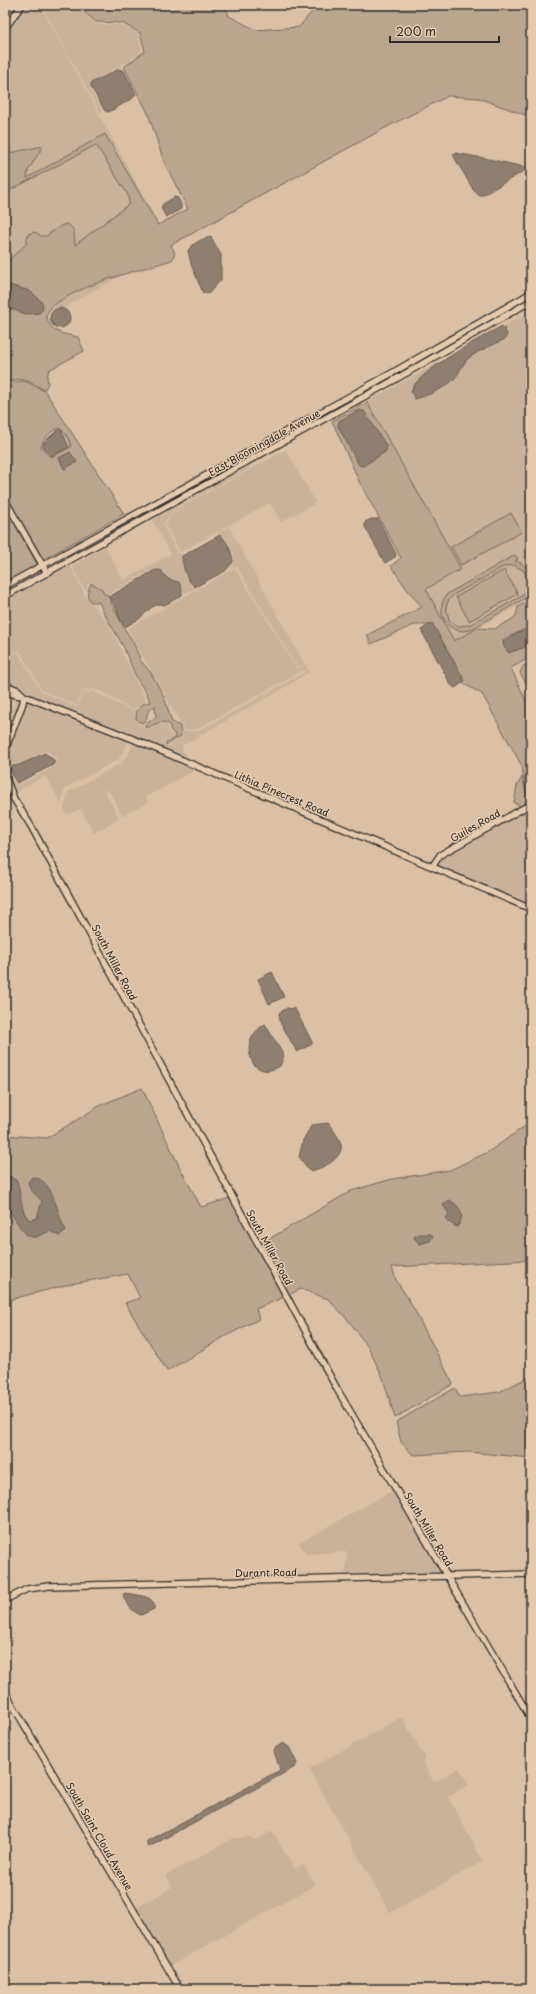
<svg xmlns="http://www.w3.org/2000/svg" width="536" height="1994" font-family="'Playpen Sans',sans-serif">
<rect width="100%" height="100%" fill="#dbc0a5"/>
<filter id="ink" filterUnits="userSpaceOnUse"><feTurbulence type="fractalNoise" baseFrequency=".025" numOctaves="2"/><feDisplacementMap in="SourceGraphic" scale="8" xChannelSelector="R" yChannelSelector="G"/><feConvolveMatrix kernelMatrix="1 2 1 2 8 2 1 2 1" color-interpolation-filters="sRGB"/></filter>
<g filter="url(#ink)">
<!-- built -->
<path fill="#cab29a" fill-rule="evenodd" d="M28,5H40L171,247L58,311L43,286L5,273V35Z
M45,5H74L96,24L122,25L137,33L139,36L142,51L127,63L121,64V68L118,67L90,83V88L103,111L100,113L44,10Z
M522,316L531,332V599L454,641L426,589L461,569L367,402Z
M286,450L316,503L281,522L270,503L180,552L165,526L173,511Z
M249,466L250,468L173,510L163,525L178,553H182L180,559L181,563L191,586L195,589L184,594L180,581L169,578L164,571L158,568L142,575L109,594L103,591L102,588L90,581L85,591L72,566L105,546L123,580L171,554L152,520Z
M229,527L309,672L279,691L181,746L189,761L26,695L18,688L5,682V659L18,652L41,691L76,707L85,691L90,693L93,691L132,711L136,709L135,719L140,725L144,724V729L149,730L156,725L166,724L168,725L169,732L174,736L164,742L167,747L182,737L183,731H198L305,672L302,665L297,667L237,567L231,568L234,563V554L223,535L217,533Z
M69,563L86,597L108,622L146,701L132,710L103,693L93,689L90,691L85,689L76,705L42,690L19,650L5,657V598Z
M235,568L297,669L302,666L304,670L197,729L184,730L127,629Z
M5,693L22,698L5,743V712L11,714L15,702L5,697Z
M25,699L130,740L118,760L65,788L61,804L45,776L19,790L15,797L6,775V754ZM45,751L55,756L57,761L54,767L18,785L13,781L9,769L11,764H19Z
M134,741L192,766L193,771L146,797L148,802L122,816L108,789L105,791L119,818L94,833L80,809L67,815L64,809L68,792L121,763L128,755Z
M526,809L531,818V907L435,866L441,857Z
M393,1490L443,1574L345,1577L347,1552L306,1554L299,1543Z
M402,1717L426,1759L422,1761L434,1782L459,1768L469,1785L448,1797L483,1861L390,1913L309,1769Z
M272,1831L295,1869L303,1864L315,1885L169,1967L134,1909L172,1887L166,1875L181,1867L234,1838L250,1837L255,1840Z"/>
<!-- green -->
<path fill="#baa58f" stroke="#72685d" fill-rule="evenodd" d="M76,5H225L229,16L256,30L299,27L315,8L321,5H531V117L478,98L448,96L385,128L171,245L175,253L172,260C137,271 82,283 53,306C50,308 48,312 46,316C52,334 61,333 78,337L84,351L49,370L47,376L48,384L44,390C31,382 20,375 5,383V307L12,310L30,291L5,284V264L26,244L28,234L35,232L41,236H46L62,225L68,224L74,230L75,245L129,204L128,195L96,145L5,193V154L43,146L28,171L27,178L105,134L158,225L188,209L164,162L148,113L124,67L145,51L140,33L122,23L96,22Z
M25,381L45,391L124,514L42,560L5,496V385L12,382ZM59,428C65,431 70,440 71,447L51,457L41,448C42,439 51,431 59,428Z
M367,402L461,569L426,589L454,641L478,628L494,629L511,620L516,616L518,607L531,600V657L511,668L526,701L531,704V804L525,788L522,766L482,694L464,684L432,625H414L371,644L367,635L422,607L406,588L391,566L401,558L360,483L332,421Z
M5,506L39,567L5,585Z
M511,513L522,532L461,565L451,547Z
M515,555L518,559L515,561C531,565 536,584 527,597L470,630C448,636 433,612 447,594ZM513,565L523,570L528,579V587L522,596L469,625L458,626L449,620L446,607L449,599L455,594L503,567Z
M504,570L518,594L469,621L456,597Z
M91,583L102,589L104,594H107L124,628L133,642L141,661L151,673L164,697L172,722L180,726L181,736L166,745V743L175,737L174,733L171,731L169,724C163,720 154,724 148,728L145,727L146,724L156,717L155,706L148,711C146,717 148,721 141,723L136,719C136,709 140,703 150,702C148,693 142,688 138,680C132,669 128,657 123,646C115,631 105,617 99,602H91C85,595 88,591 91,583Z
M531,662V692L520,673L523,666Z
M522,777L529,803L522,807L514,803L517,786Z
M142,1088L180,1168L201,1207L230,1198L284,1297L256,1309L259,1319L224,1337L167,1371L125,1303L140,1298L128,1274L70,1284L5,1301V1135L47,1138L101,1105Z
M531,1122V1260L392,1267L396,1280L409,1300L453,1384L395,1418L383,1378L368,1347L349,1321L328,1299L301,1289L288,1295L262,1243L351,1191L392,1179L450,1170L488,1152Z
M531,1376V1458L469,1452L413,1455L401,1442L396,1422L455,1388L460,1397L499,1392Z"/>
<!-- water -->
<path fill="#8e7f6f" stroke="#665d54" d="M119,69L124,71L136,94L133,98L109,112L105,111L91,87V83Z
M455,153L484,158L529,168L483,195H478L474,191L453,155Z
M175,197L178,198L181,204V209L166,217L161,208L163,204Z
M211,237L221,255V280L208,294L203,293L191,264L188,250C195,242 201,239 211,237Z
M5,284L30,291L42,302L43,309L39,313L26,314L5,307Z
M50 318a10 10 0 1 1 20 0a10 10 0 1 1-20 0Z
M502,326L504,328L507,335L505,339C494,345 479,350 469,358C462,364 460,373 454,379C444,389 429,395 415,399L411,392C414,373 484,336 502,326Z
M359,410L364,411L387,447L385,452L363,466L359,465L338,426L339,421Z
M59,429L62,431L69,447L51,456L43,447L44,442Z
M70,452L77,462L64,469L59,458Z
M371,519H378L396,554L395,557L385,563L365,527V522Z
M220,535C227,540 233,554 233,562L225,571L195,587C188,583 181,564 182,556Z
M155,570H161L168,579L179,582L182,589V595L165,605L159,604L152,607L139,619L125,627L119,617L116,607L109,597Z
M432,623L465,681L455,688L451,685L421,630Z
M531,626V643L525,647L509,653L504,647L503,640Z
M45,753L55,761L53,765L17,783L13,777L10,769L12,766L19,765Z
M272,972L284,997L269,1004L258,979Z
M287,1008L295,1009L312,1042V1044L297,1052L280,1022L279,1013Z
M265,1024L284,1056L280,1066C270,1072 263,1072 254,1065C244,1048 250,1034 265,1024Z
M328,1123C332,1128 339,1137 341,1144C344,1159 321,1169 310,1171L299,1157L303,1140L312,1125Z
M5,1173L17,1181C21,1191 20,1214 30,1220L37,1218L42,1201L30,1189L28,1182L32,1177C56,1180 55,1214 66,1230L59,1236L50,1231C45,1233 40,1236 35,1237C22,1239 17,1215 5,1209Z
M449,1200C460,1205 466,1216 457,1227L447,1221L446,1218L449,1214L443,1205Z
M420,1234H431L433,1236L430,1241L420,1244L414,1238L415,1236Z
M125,1593C135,1595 157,1595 154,1609L141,1615C132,1612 126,1604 123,1595Z
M283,1743L289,1747L297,1763L295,1767L149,1847L147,1846V1841L280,1770L274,1751L275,1748Z"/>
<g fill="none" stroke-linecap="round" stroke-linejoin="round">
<defs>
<path id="secondary" d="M5,28L22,5
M5,500L47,573
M5,586L392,373L531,293
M5,596L396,379L531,301
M5,685L18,690L24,696
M5,691L16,695L24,696L133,739L531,909
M5,750L23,703L24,696
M5,776L14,799L31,826L337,1389L531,1719
M432,867L440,855L531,804
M5,1600L27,1589L49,1586L531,1574
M5,1692L180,1989"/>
</defs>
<!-- secondary casing -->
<use href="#secondary" stroke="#2b2b2b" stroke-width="8"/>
<!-- secondary -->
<use href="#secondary" stroke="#e6caad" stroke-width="5.5"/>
</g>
</g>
<g text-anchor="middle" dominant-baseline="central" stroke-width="3" stroke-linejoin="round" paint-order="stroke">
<!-- street labels -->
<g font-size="10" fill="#2b2b2b" stroke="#e6caad">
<text transform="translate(264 442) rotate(-29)">East Bloomingdale Avenue</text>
<text transform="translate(282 793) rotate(23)">Lithia Pinecrest Road</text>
<text transform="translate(475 825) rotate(-29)">Guiles Road</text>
<text transform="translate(115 962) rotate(62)">South Miller Road</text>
<text transform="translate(270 1247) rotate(61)">South Miller Road</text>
<text transform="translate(429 1529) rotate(59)">South Miller Road</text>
<text transform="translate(266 1572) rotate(-1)">Durant Road</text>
<text transform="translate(100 1836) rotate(60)">South Saint Cloud Avenue</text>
</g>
</g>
<!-- margin -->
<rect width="536" height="1994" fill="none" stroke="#e6caad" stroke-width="20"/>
<rect x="10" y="10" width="516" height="1974" fill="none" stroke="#2b2b2b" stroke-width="1.5" filter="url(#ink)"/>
<!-- scale -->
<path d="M390 36v6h109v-6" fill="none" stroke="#2b2b2b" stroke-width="2"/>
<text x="396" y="36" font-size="12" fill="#2b2b2b" stroke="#e6caad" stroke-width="3" paint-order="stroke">200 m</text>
</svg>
